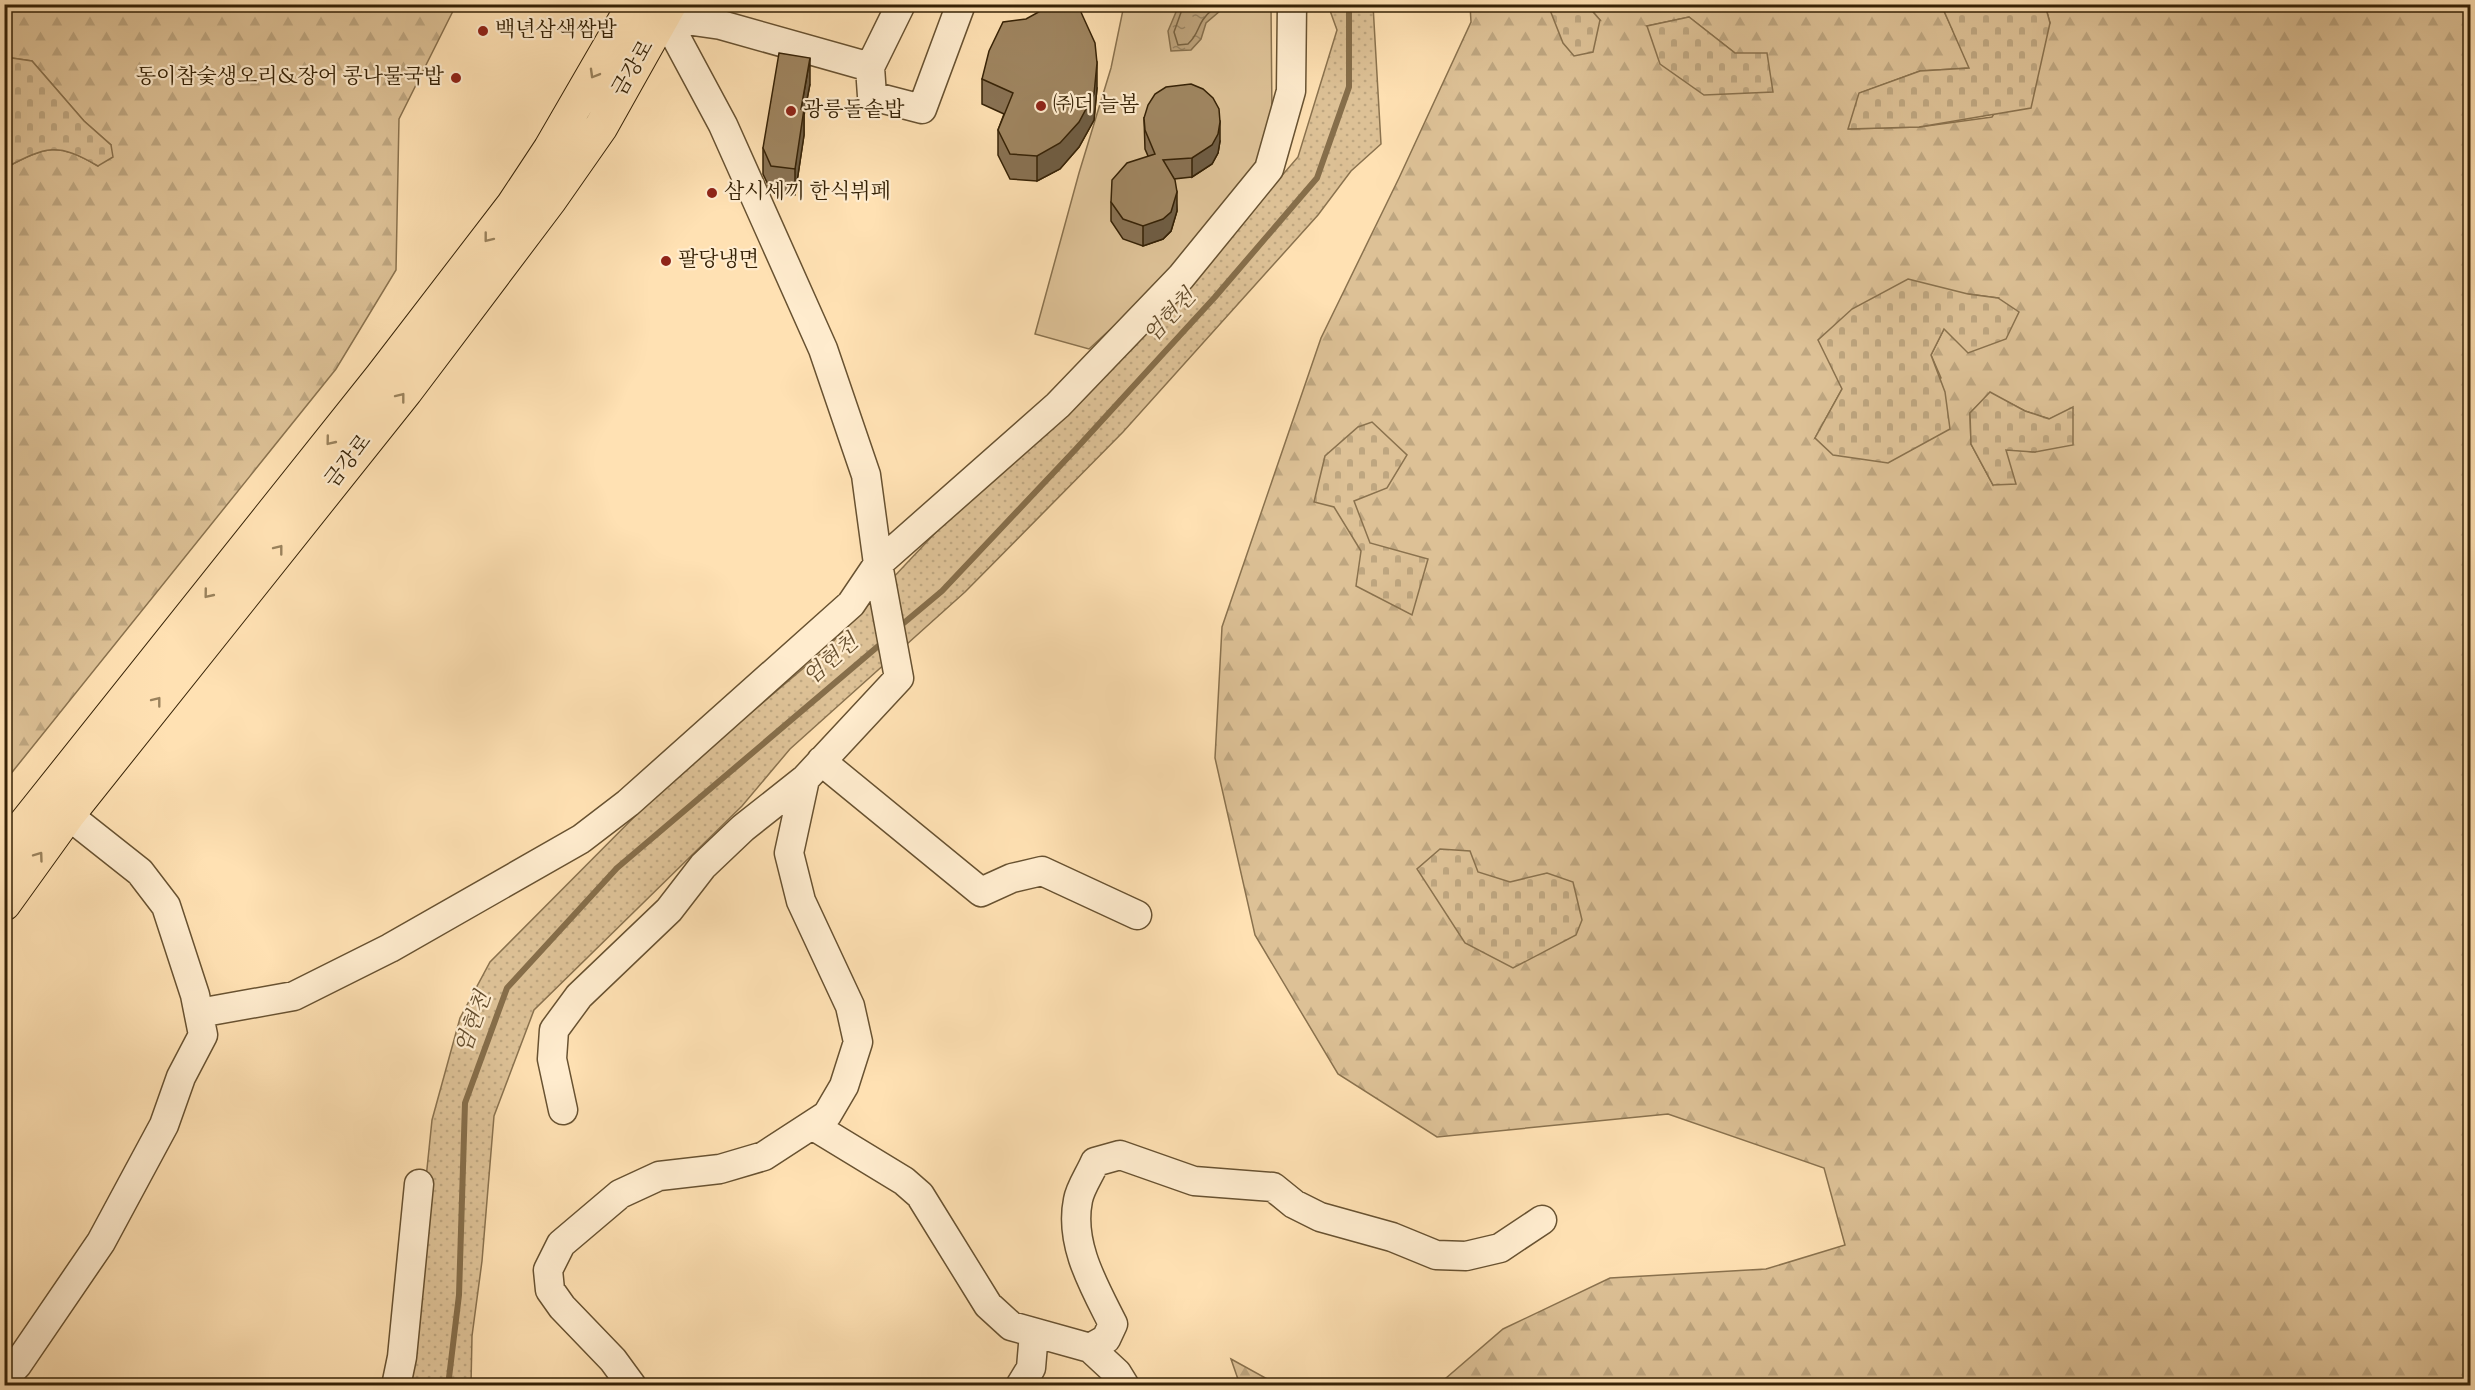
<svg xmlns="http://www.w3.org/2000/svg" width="2475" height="1390" font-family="'Sorts Mill Goudy','Noto Serif KR',serif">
<defs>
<pattern id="grass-dots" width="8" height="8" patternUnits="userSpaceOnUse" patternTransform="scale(1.5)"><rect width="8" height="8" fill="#ddc196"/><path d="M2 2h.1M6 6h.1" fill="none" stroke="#bea680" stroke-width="1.8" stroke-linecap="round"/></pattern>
<pattern id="forest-firs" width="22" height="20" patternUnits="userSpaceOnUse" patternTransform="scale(1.5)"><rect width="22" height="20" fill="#ddc196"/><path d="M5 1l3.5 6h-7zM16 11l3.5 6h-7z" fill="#bea680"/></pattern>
<pattern id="cemetery-stones" width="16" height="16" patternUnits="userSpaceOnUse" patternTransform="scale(1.5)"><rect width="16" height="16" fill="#ddc196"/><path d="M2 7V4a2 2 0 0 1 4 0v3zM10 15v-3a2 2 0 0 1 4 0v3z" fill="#bea680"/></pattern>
<pattern id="water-ripples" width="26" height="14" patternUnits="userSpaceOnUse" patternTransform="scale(1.5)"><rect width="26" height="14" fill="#bba078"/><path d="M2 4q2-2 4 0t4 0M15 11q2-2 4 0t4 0" fill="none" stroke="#998260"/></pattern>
</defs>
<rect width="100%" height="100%" fill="#ffe1b3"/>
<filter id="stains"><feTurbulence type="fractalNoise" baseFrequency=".00333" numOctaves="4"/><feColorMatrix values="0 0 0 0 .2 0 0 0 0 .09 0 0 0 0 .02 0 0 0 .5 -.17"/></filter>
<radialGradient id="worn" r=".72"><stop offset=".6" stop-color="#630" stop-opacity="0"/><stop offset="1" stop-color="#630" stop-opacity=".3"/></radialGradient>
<!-- grass -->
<path fill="url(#grass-dots)" stroke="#8a724e" stroke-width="1.5" d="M1328,5H1373L1381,144L1351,171L1318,215L1123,432L965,592L790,749L742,806L534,1010L494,1116L482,1261L472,1336L471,1385L400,1386L413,1305L432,1120L460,1018L490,962L668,783L826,649L953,514L1134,347L1298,157L1337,30Z"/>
<!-- forest -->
<path fill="url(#forest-firs)" stroke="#8a724e" stroke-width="1.5" fill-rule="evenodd" d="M5,5H456L399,119L396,270L336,369L5,781V168C47,146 57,142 98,166L111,145L84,121L32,61L5,57Z
M1470,5H1552L1551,10L1600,20L1587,5H1947L1944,11L1970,68L1920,71L1860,93L1849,129L1919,127L1992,117L2050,23L2045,5H2470V1385H1438L1503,1329L1610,1278L1766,1269L1845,1245L1824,1168L1668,1114L1437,1137L1338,1074L1255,935L1215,758L1222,627L1321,338L1399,178L1471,22ZM1689,17L1735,53L1647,26ZM1968,294L1998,298L1944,329L1931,355L1941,378L1815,438L1842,389ZM1990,393L2025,411L2050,419L2073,408L2035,452L2006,449L1993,485L1971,444L1970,413Z
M1231,1359L1278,1385H1240Z"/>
<!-- cemetery -->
<path fill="url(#cemetery-stones)" stroke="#8a724e" stroke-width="1.5" d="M1552,5H1587L1600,20L1593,52L1574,56L1563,43L1550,10Z
M1947,5H2045L2050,23L2031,108L1919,127L1848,129L1859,93L1920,71L1969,68L1944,11Z
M1689,17L1735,53H1767L1773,92L1704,95L1660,64L1647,26Z
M5,57L32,61L84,121L111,145L113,157L98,166C57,142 47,146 5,168Z
M1908,279L1968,294L1998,298L2019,312L2006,339L1968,353L1944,329L1931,355L1945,392L1950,429L1888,463L1833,455L1815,438L1842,389L1818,340L1852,309Z
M1990,392L2025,411L2049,419L2073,407V445L2035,452L2006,450L2016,484L1993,485L1971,444L1970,413Z
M1372,422L1407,455L1387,488L1354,501L1370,543L1428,559L1412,615L1356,586L1361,551L1334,507L1314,502L1325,456L1358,427Z
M1440,849L1470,851L1478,872L1510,882L1547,873L1573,882L1582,920L1576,935L1513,968L1465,943L1417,869Z"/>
<!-- garden -->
<path fill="#ddc196" stroke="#8a724e" stroke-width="1.5" d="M1124,5H1271L1272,118L1254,173L1167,277L1089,349L1035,334L1079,173L1111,68Z"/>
<!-- water -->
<path fill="url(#water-ripples)" stroke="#866e4a" stroke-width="1.5" d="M1179,5H1219L1220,11L1206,23L1201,39L1191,50L1171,51L1168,31Z"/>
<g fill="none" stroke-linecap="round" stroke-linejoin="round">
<!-- shore -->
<path stroke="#78613f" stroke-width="1.5" d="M1184,4L1174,32L1178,45L1188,44C1201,32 1196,23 1212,10L1213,4"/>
<!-- stream -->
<path stroke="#866e4a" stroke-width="6" d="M899,627L942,591L1075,450L1215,297L1317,178L1349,87V4
M448,1386L459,1295L465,1103L507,988L617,868L883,642"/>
<defs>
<path id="minor" d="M901,4L870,67L872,96L922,109L961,4
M652,12L665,17L721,25L870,67
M821,761L981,892L1012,878L1042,871L1137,915
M199,1013L294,996L390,948L581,839L628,803L851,604L878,564L1058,405L1181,277L1269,169L1291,91L1292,4
M563,1110L552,1059L554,1030L579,996L669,910L703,866L743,828L805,779L899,678L878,564L866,475L823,349L723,125L665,17
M812,1125L904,1181L920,1195L988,1305L1011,1326L1090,1348L1117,1373L1125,1386
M1090,1348L1106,1339L1113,1324C1094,1286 1069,1244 1078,1200C1080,1188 1090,1174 1095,1162L1120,1155L1194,1181L1273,1187L1294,1204L1320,1217L1392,1237L1436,1255L1466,1256L1500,1248L1542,1220
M4,1379L17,1365L101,1242L164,1125L181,1077L203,1035L195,995L166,906L140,872L68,815
M396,1386L402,1357L419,1184
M632,1386L613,1360L562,1307L550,1290L548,1270L561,1244L620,1194L659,1176L720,1169L764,1156L827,1115L844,1086L858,1042L850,1006L801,901L789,853L805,779
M1020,1386L1031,1368L1034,1333"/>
<path id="major" d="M4,850L381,377L513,205L550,149L634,4
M4,904L68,815L406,391L550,200L601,127L670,4"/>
</defs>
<!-- minor casing -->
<use href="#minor" stroke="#685231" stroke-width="31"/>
<!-- major casing -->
<use href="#major" stroke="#362206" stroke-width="35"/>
<!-- minor -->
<use href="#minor" stroke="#ffecce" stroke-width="28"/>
<!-- major -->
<use href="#major" stroke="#ffe1b3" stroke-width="33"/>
</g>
<!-- wall -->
<path fill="#897253" stroke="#362206" stroke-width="1.5" d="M982,79L1097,88L1094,120L1079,147L1060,169L1037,181L1010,179L998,155V130L1004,114L982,104Z
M810,84L804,115V135L795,195L771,191L763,174V148Z
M1144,118L1220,141L1218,153L1212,164L1192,177L1174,179L1177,211L1171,231L1163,239L1143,246L1123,239L1111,221V202L1148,156L1145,149Z"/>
<!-- shaded-wall -->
<path fill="#6f5d43" stroke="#362206" stroke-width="1.5" d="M810,58V84L804,115V135L795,195V169L801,109Z
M1097,63V88L1094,120L1079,147L1060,169L1037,181V156Z
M1220,122V141L1218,153L1212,164L1192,177V158Z
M1177,192V211L1171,231L1163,239L1143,246V226Z"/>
<!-- building -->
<path fill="#9f8560" stroke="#362206" stroke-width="1.5" d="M1053,4H1062L1080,10L1095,43L1097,63L1094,94L1079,122L1060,143L1037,156L1010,154L998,130L1013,93L982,79L989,51L1003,22L1026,19Z
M779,53L810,58L801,109H804L795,169L771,166L763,148Z
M1191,84L1203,89L1213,98L1219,109L1220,122L1218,134L1212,145L1192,158L1163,160L1175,180L1177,192L1171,212L1163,219L1143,226L1123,219L1111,202L1112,180L1127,163L1155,154L1145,130L1144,118L1148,105L1155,94L1166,87Z"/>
<!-- one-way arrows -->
<defs><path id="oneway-chevron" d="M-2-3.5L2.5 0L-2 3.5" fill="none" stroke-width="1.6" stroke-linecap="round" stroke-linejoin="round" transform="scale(1.5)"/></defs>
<g stroke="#9a825c">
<use href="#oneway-chevron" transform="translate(594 74) rotate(120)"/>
<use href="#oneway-chevron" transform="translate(488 238) rotate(128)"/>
<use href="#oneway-chevron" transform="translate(401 397) rotate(-52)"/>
<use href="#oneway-chevron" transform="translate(330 441) rotate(129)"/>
<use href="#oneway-chevron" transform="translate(279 549) rotate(-52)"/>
<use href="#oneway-chevron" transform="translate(208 594) rotate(129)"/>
<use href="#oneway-chevron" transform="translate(157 701) rotate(-52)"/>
<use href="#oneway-chevron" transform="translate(39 856) rotate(-54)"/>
</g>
<!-- markers -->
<g fill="#8f2418" stroke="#ffecce" stroke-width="2">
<circle cx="483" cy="31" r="6"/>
<circle cx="456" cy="78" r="6"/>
<circle cx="1041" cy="106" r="6"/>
<circle cx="791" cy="111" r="6"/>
<circle cx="712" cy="193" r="6"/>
<circle cx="666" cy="261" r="6"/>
</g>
<g text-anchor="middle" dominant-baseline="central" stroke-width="4.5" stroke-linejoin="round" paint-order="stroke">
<!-- poi labels -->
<g font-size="21" fill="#362206" stroke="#ffecce" text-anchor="start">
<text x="495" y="31">백년삼색쌈밥</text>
<text x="444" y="78" text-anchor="end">동이참숯생오리&amp;장어 콩나물국밥</text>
<text x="1053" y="106">㈜더 늘봄</text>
<text x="803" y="111">광릉돌솥밥</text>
<text x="724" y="193">삼시세끼 한식뷔페</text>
<text x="678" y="261">팔당냉면</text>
</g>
<!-- street labels -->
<g font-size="21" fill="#362206" stroke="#ffecce">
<text transform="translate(634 69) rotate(-60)">금강로</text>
<text transform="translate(349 462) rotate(-52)">금강로</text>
</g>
<!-- water labels -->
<g font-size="22" font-style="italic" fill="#654e2e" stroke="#ffecce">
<text transform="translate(1171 317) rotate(-47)">엄현천</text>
<text transform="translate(832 661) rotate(-41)">엄현천</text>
<text transform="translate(475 1023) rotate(-70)">엄현천</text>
</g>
</g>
<!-- margin -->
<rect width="2475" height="1390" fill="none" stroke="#ffe1b3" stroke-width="24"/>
<rect x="6" y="6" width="2463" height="1378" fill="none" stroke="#362206" stroke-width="3"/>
<rect x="12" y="12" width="2451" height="1366" fill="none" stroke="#362206" stroke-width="1.5"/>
<rect width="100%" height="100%" filter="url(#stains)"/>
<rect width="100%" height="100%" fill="url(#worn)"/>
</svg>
